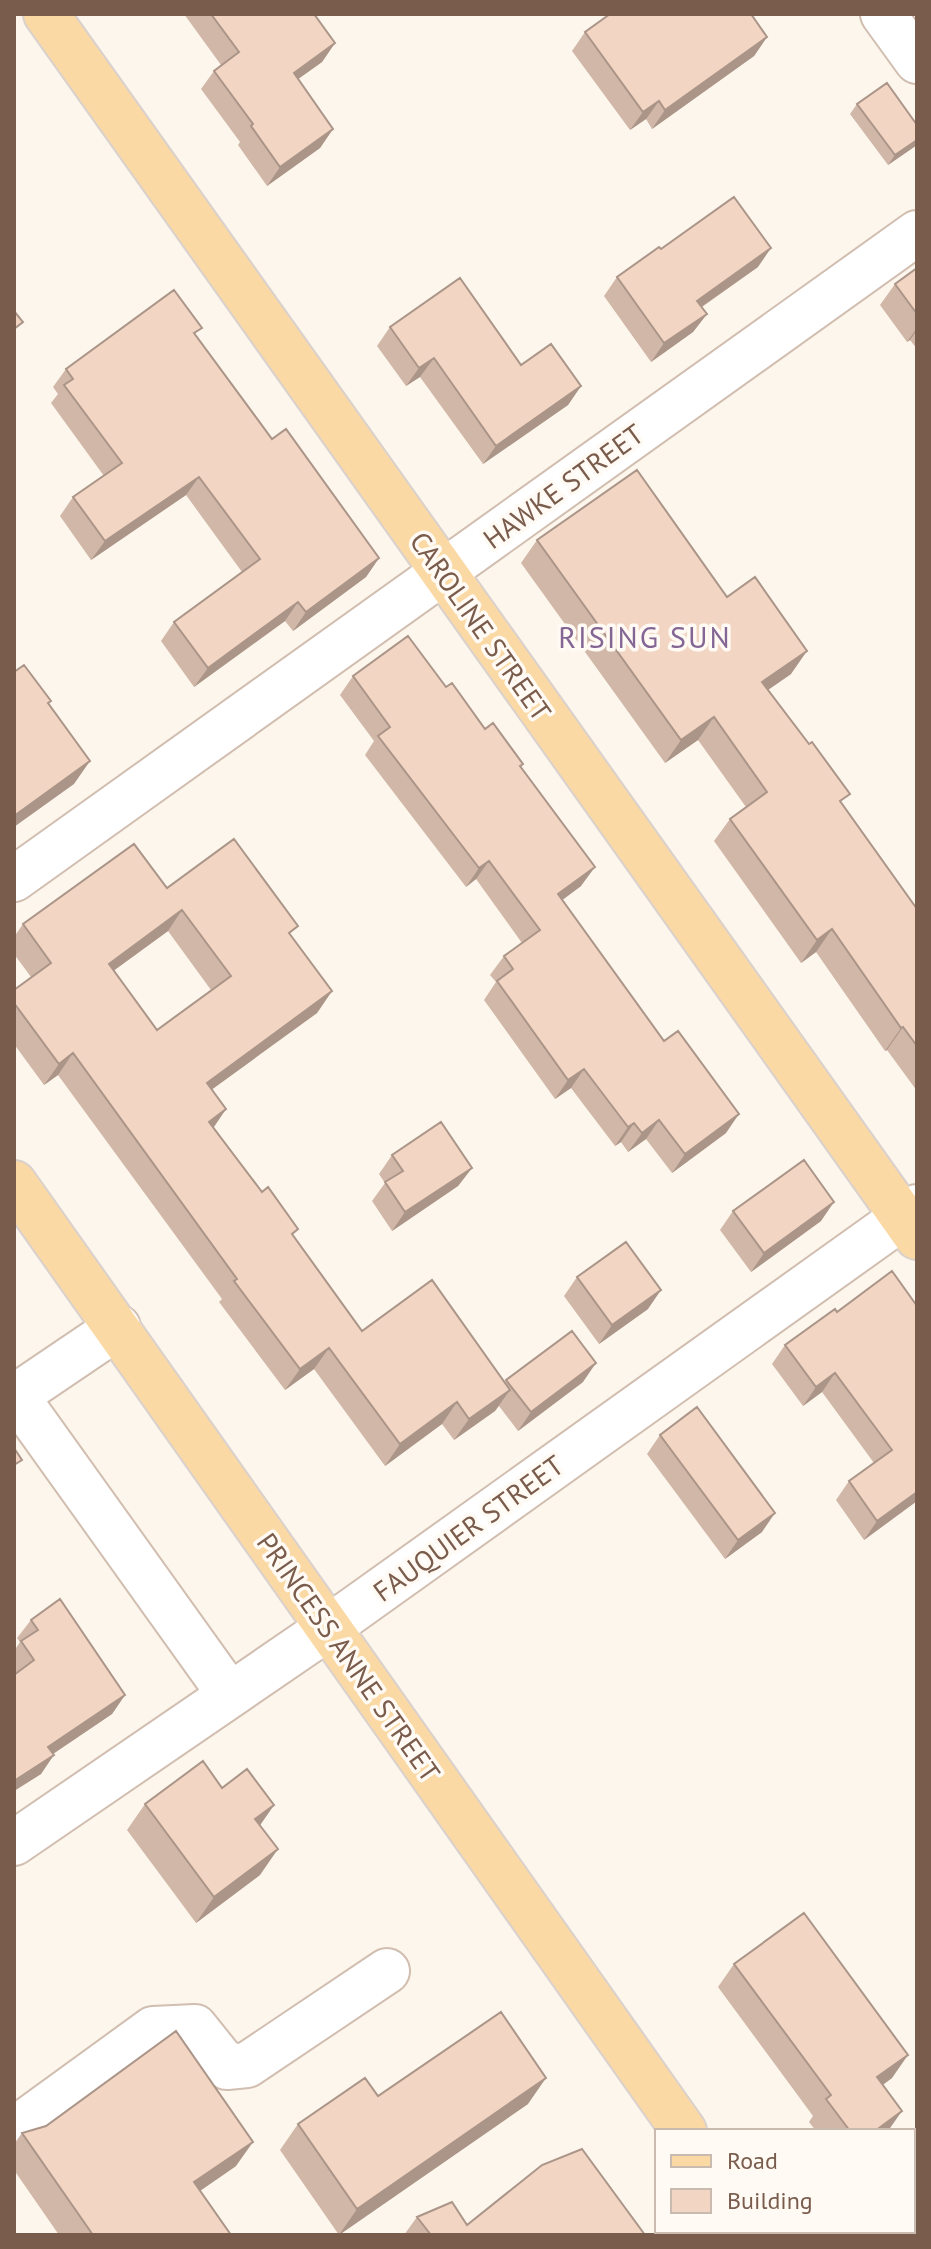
<svg xmlns="http://www.w3.org/2000/svg" width="931" height="2249" font-family="'PT Sans',sans-serif">
<rect width="100%" height="100%" fill="#fdf6ec"/>
<g fill="none" stroke-linecap="round" stroke-linejoin="round">
<defs>
<path id="minor" d="M883,14L917,61
M14,879L917,233
M118,1327L16,1396L230,1695
M14,1843L328,1628L917,1207
M14,2130L153,2029L195,2027L227,2067L247,2065L387,1971
M913,2167L917,2164
M814,2235L820,2231"/>
<path id="major" d="M46,14L917,1237
M14,1183L684,2131
M755,2231L758,2235"/>
</defs>
<!-- minor casing -->
<use href="#minor" stroke="#d1beb0" stroke-width="48"/>
<!-- major casing -->
<use href="#major" stroke="#dad1cd" stroke-width="48"/>
<!-- minor -->
<use href="#minor" stroke="#fff" stroke-width="44"/>
<!-- major -->
<use href="#major" stroke="#fbd9a5" stroke-width="44"/>
</g>
<!-- wall -->
<path fill="#d1b7a8" fill-rule="evenodd" d="M184,14H314L335,43L322,62L298,79L333,129L320,148L267,186L238,145L240,142L201,89L214,71L221,65Z
M585,32L767,37L754,56L652,129L646,119L630,130L572,51Z
M857,104L917,125V145L888,165L850,114Z
M661,249L758,267L702,307L707,314L693,332L651,362L604,296L617,277Z
M917,268V349L910,340L907,342L880,305L895,284Z
M390,327L521,365L581,386L568,405L483,464L420,377L406,386L377,346Z
M196,336L272,439L379,558L366,577L293,631L285,621L194,687L161,641L174,622L242,572L186,495L91,560L60,516L73,497L104,476L51,403L58,394L53,387L66,369Z
M537,540L727,597L791,674L768,690L843,805L917,909V1091L887,1050L885,1051L816,952L801,963L714,841L730,819L746,807L698,740L665,763L521,563Z
M353,676L446,687L485,729L523,764L521,767L581,886L562,900L726,1133L672,1173L646,1139L628,1152L621,1142L615,1146L571,1088L555,1099L484,1000L496,982L490,975L504,956L522,943L476,879L466,887L365,755L374,741L340,695Z
M167,888L291,936L332,991L317,1013L212,1089L226,1109L214,1127L362,1331L505,1382L506,1380L583,1382L518,1431L499,1406L495,1411L454,1440L442,1424L385,1466L314,1369L285,1390L219,1302L222,1299L58,1075L44,1085L14,1044V990L31,977L14,954V937L23,924ZM168,931L211,990L157,1030L113,971Z
M392,1155L472,1168L458,1186L392,1231L372,1201L385,1183L379,1174Z
M733,1211L821,1221L751,1272L720,1230Z
M577,1277L648,1309L599,1344L564,1296Z
M917,1306V1501L864,1540L836,1500L849,1481L874,1463L822,1392L803,1406L772,1364L785,1345L837,1312Z
M660,1435L762,1532L725,1559L647,1454Z
M31,1620L125,1695L112,1714L53,1754L41,1774L14,1791V1675L17,1673L14,1669V1651L20,1642L17,1638Z
M222,1788L274,1805L260,1825V1875L196,1923L127,1830L145,1804Z
M734,1964L892,2078L883,2085L888,2131H816L809,2122L813,2116L718,1987Z
M528,2104L339,2235L280,2150L298,2124Z
M22,2133L236,2166L200,2191L231,2235H59L14,2170V2144Z
M417,2217L467,2225L645,2235H404Z
M903,2231H913L917,2235H900Z"/>
<!-- shaded-wall -->
<path fill="#aa9588" d="M767,37L754,56L652,129L665,110Z
M335,43L322,62L280,92L294,73Z
M659,101L646,119L630,130L643,112Z
M333,129L320,148L267,186L280,167Z
M917,140V145L888,165L895,155Z
M771,248L758,267L684,319L697,301Z
M707,314L693,332L651,362L664,343Z
M917,328V330L910,340L907,342Z
M434,358L420,377L406,386L419,368Z
M581,386L568,405L483,464L496,446Z
M199,477L186,495L91,560L105,541Z
M379,558L366,577L293,631L306,612Z
M298,602L285,621L194,687L208,668Z
M807,651L791,674L746,705L762,682Z
M714,717L698,740L665,763L681,740Z
M90,761L74,784L14,827V816Z
M489,861L476,879L466,887L479,868Z
M595,867L581,886L545,913L558,894Z
M182,910L168,931L94,985L109,964Z
M832,929L816,952L801,963L817,940Z
M332,991L317,1013L192,1104L207,1083Z
M903,1027L887,1050L885,1051L901,1028Z
M73,1053L58,1075L44,1085L59,1064Z
M584,1069L571,1088L555,1099L568,1080Z
M226,1109L211,1131L209,1122Z
M739,1114L726,1133L672,1173L685,1154Z
M659,1120L646,1139L628,1152L642,1133Z
M634,1123L621,1142L615,1146L628,1127Z
M472,1168L458,1186L392,1231L405,1212Z
M834,1202L821,1221L751,1272L764,1253Z
M661,1290L648,1309L599,1344L612,1325Z
M329,1348L314,1369L285,1390L300,1369Z
M596,1363L583,1382L518,1431L531,1412Z
M835,1373L822,1392L803,1406L816,1387Z
M510,1390L495,1411L454,1440L469,1419Z
M457,1402L442,1424L385,1466L400,1444Z
M917,1492V1501L864,1540L877,1521Z
M775,1513L762,1532L725,1559L738,1540Z
M125,1695L112,1714L35,1766L48,1747Z
M54,1755L41,1774L14,1791V1781Z
M274,1805L256,1831L255,1819Z
M278,1849L260,1875L196,1923L214,1897Z
M908,2055L892,2078L861,2100L877,2077Z
M546,2078L528,2104L339,2235L357,2209Z
M902,2111L888,2131H875Z
M253,2142L236,2166L178,2206L194,2182Z"/>
<!-- building -->
<path fill="#f3d5c3" stroke="#aa9588" stroke-width="2" fill-rule="evenodd" d="M211,14H314L335,43L294,73L333,129L280,167L251,126L253,124L214,71L239,52Z
M610,14H751L767,37L665,110L659,101L643,112L585,32Z
M887,83L917,125V140L895,155L857,104Z
M734,197L771,248L697,301L707,314L664,343L617,277L659,247L661,249Z
M917,268V314L895,284Z
M460,278L521,365L551,344L581,386L496,446L434,358L419,368L390,327Z
M174,290L202,328L194,333L272,439L286,429L379,558L306,612L298,602L208,668L174,622L260,559L199,477L105,541L73,497L122,463L64,385L73,379L66,369Z
M14,311L23,322L14,329Z
M637,470L727,597L755,577L807,651L762,682L809,744L812,742L850,794L840,801L917,909V1046L903,1027L901,1028L832,929L817,940L730,819L767,792L714,717L681,740L537,540Z
M408,636L446,687L452,683L485,729L493,723L523,764L520,766L595,867L558,894L664,1041L678,1031L739,1114L685,1154L659,1120L642,1133L634,1123L628,1127L584,1069L568,1080L497,981L513,969L504,956L540,930L489,861L479,868L378,736L390,727L353,676Z
M24,665L51,701L48,703L90,761L14,816V672Z
M234,839L298,926L289,933L332,991L207,1083L226,1109L209,1122L262,1192L268,1187L298,1229L292,1234L362,1331L432,1280L510,1390L469,1419L457,1402L400,1444L329,1348L300,1369L234,1281L237,1279L73,1053L59,1064L14,1003V990L51,963L23,924L134,844L167,888ZM182,910L231,976L157,1030L109,964Z
M441,1122L472,1168L405,1212L385,1182L403,1171L392,1155Z
M804,1160L834,1202L764,1253L733,1211Z
M626,1242L661,1290L612,1325L577,1277Z
M892,1271L917,1306V1492L877,1521L849,1481L892,1450L835,1373L816,1387L785,1345L835,1309L837,1312Z
M572,1331L596,1363L531,1412L506,1380Z
M697,1407L775,1513L738,1540L660,1435Z
M14,1448L22,1460L14,1465Z
M60,1599L125,1695L48,1747L54,1755L14,1781V1675L34,1660L21,1641L38,1630L31,1620Z
M203,1761L222,1788L247,1769L274,1805L255,1819L278,1849L214,1897L145,1804Z
M804,1913L908,2055L877,2077L902,2111L875,2131H850L826,2099L831,2095L734,1964Z
M501,2012L546,2078L357,2209L298,2124L365,2078L378,2096Z
M176,2031L253,2142L194,2182L231,2235H93L22,2133L46,2126Z
M582,2149L645,2235H431L417,2217L452,2202L467,2225L542,2165Z
M917,2218V2235H913L910,2231H913V2221Z"/>
<g text-anchor="middle" dominant-baseline="central" stroke-width="7" stroke-linejoin="round" paint-order="stroke">
<!-- street labels -->
<g font-size="28" fill="#7a5c4d" stroke="#fffaf3">
<text transform="translate(563 486) rotate(-36)">HAWKE STREET</text>
<text transform="translate(481 626) rotate(55)">CAROLINE STREET</text>
<text transform="translate(468 1528) rotate(-36)">FAUQUIER STREET</text>
<text transform="translate(349 1657) rotate(55)">PRINCESS ANNE STREET</text>
</g>
<!-- neighbourhood labels -->
<g font-size="30" letter-spacing="2" fill="#846695" stroke="#fffaf3">
<text x="645" y="636">RISING SUN</text>
</g>
</g>
<!-- border -->
<rect width="931" height="2249" fill="none" stroke="#7a5c4d" stroke-width="32"/>
<!-- legend -->
<rect x="655" y="2129" width="260" height="104" fill="#fffaf3" stroke="#cabbb1" stroke-width="2"/>
<rect x="671" y="2155" width="40" height="12" fill="#fbd9a5" stroke="#cabbb1" stroke-width="2"/>
<text x="727" y="2169" font-size="24" fill="#7a5c4d">Road</text>
<rect x="671" y="2189" width="40" height="24" fill="#f3d5c3" stroke="#cabbb1" stroke-width="2"/>
<text x="727" y="2209" font-size="24" fill="#7a5c4d">Building</text>
</svg>
